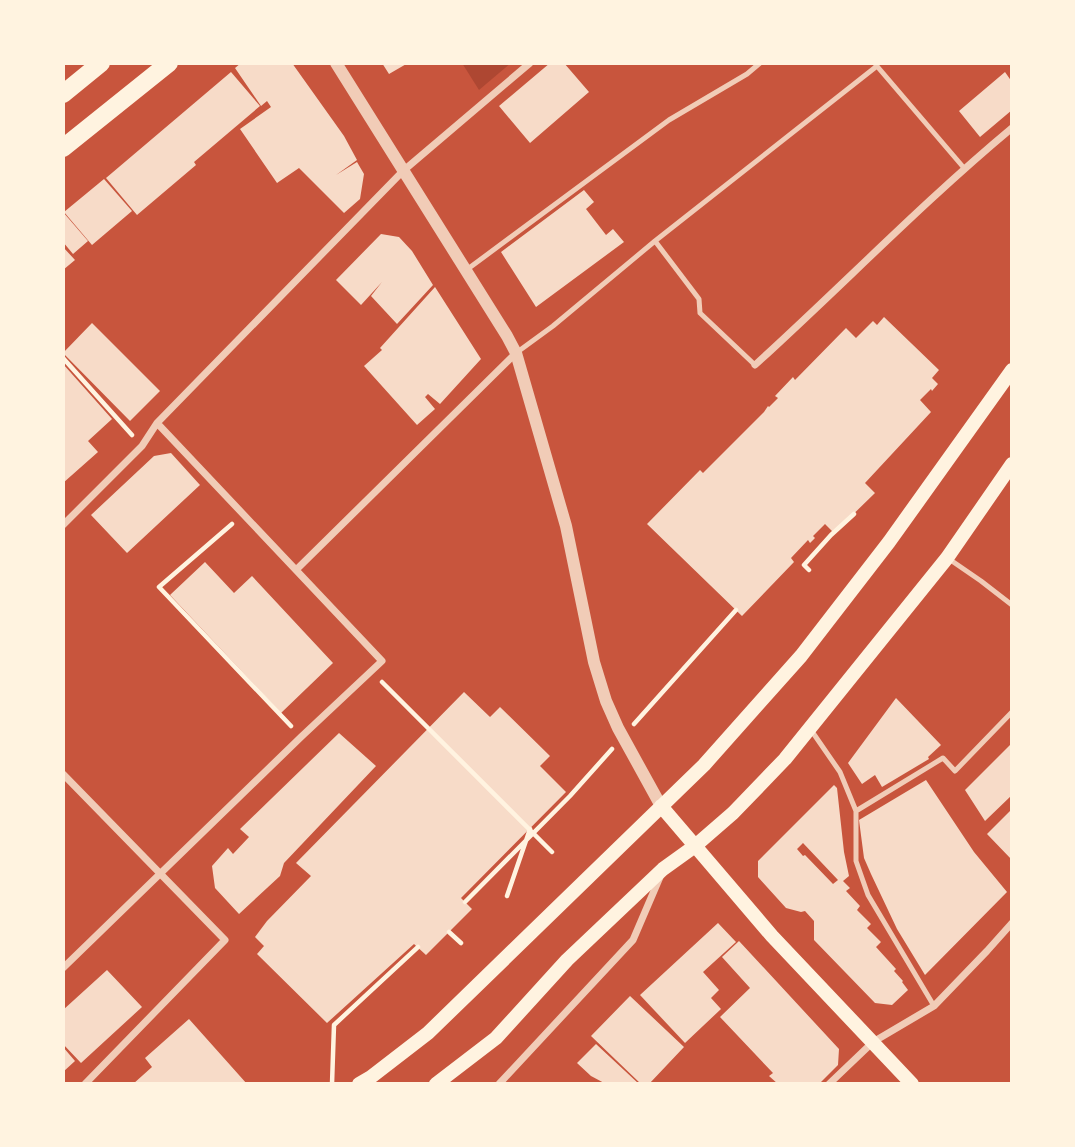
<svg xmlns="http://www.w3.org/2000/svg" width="1075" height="1147" font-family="Rubik,sans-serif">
<rect width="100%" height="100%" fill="#c8553d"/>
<!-- green -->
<path fill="#ae4732" d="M462,63H511L479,90Z"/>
<!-- building -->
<path fill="#f7dbc8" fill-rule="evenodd" d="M241,63H292L344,136L357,160L336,175L357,162L364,174L360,199L344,213L299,168L277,183L240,129L271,107L267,101L261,106L235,68Z
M382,63H408L389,74Z
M550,63H564L589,92L530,143L499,106Z
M231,72L260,106L194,162L196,165L137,215L106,178Z
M1005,72L1012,82V110L980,137L959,111Z
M104,179L132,211L92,245L64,212Z
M584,190L594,202L586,209L606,235L613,229L624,242L536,307L501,252Z
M63,212L88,241L73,254L63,242Z
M381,234L399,237L412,251L433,285L397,324L371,296L382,282L361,305L336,280Z
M63,247L75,260L63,270Z
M435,287L481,359L440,404L428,394L425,397L435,409L417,425L364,366L382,350L380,348Z
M884,317L939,370L932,378L938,384L932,391L931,389L920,400L931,412L865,483L875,493L834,533L825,524L813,536L815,538L810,543L808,540L791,558L794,562L742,616L647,524L700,470L703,473L764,412L768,406L769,407L778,398L775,396L793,377L795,380L846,328L856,338L873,321L877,325Z
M92,323L160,391L130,421L63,353Z
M63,364L112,419L88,441L98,452L63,483Z
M171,453L200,485L127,553L91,515L154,456Z
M205,562L234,593L252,576L333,663L281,713L170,595Z
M464,692L490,717L500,707L550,756L540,766L566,792L461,898L472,909L426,955L414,944L327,1023L257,954L264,946L255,937L267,921L311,876L296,863Z
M896,698L941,745L928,757L929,759L882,787L875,775L862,784L848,763Z
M339,733L376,766L284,863L280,876L239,914L215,888L212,866L228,848L233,854L249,837L240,829Z
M1012,743V795L985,821L965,790Z
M926,780L974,852L1007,892L925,975L897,929L871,874L864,858L859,820Z
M834,785L837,788L844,852L849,876L843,881L850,888L846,891L860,906L857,910L871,924L867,928L881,942L876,947L896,969L894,971L903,981L902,982L908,990L892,1005L875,1003L814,940V921L805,911L801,912L786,908L758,877V861ZM803,843L838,880L833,884L805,855L803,856L797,849Z
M1012,809V860L987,834Z
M718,923L736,942L703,972L719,990L711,998L721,1009L685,1043L640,995Z
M739,941L839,1049L838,1065L819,1084H778L769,1076L773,1073L720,1017L750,988L722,957Z
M107,970L142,1007L81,1063L63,1044V1010Z
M630,996L684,1047L649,1084H641L591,1036Z
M189,1019L247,1084H133L152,1067L145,1058Z
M596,1044L639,1084H606L591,1076L577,1063Z
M63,1047L75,1061L63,1072Z"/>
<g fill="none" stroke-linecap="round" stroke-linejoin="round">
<!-- path -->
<path stroke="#fff3e0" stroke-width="4.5" d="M63,358L132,435
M232,524L159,587L291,726
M809,570L804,565L831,535L854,514
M382,682L552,852
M634,724L736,610
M507,896L530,829
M465,902L570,796L612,749
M449,932L461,943
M332,1084L334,1025L418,947"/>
<!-- service -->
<path stroke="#f1ccb7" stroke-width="5" d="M876,65L964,168
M655,241L699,299L700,313L755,365
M465,271L669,120L747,74L760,63
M516,353L553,326L655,241L877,66
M949,559L981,581L1012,605
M811,730L840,772L856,811V861L868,895L934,1006
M856,811L943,758L955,771L1012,712"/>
<!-- minor -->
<path stroke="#f1ccb7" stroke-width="7" d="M755,365C841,287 922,203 1012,128
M63,525L142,446L157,423L403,171L530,63
M296,570L516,353
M63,774L225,940L85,1084
M63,968L301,737L382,661L157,423
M499,1084L633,940L660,877
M829,1084L873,1042L934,1006L987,951L1012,923"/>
<!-- tertiary -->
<path stroke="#f1ccb7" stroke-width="12" d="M336,63L507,336L516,353L566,526L594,662L606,701L618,728L661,806"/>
<!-- secondary -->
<path stroke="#fff3e0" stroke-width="14" d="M661,806L772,936L912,1084
M359,1084L371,1077L428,1033L704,765L801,656L889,542L1012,370
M436,1084L496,1038L567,960L663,869L695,846L733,813L785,759L947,558L1012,464"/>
<!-- primary -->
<path stroke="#fff3e0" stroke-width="18" d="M63,94L101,63
M63,148L169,63"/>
</g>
<!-- border -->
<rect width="1075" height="1147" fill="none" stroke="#fff3e0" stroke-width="130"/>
</svg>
